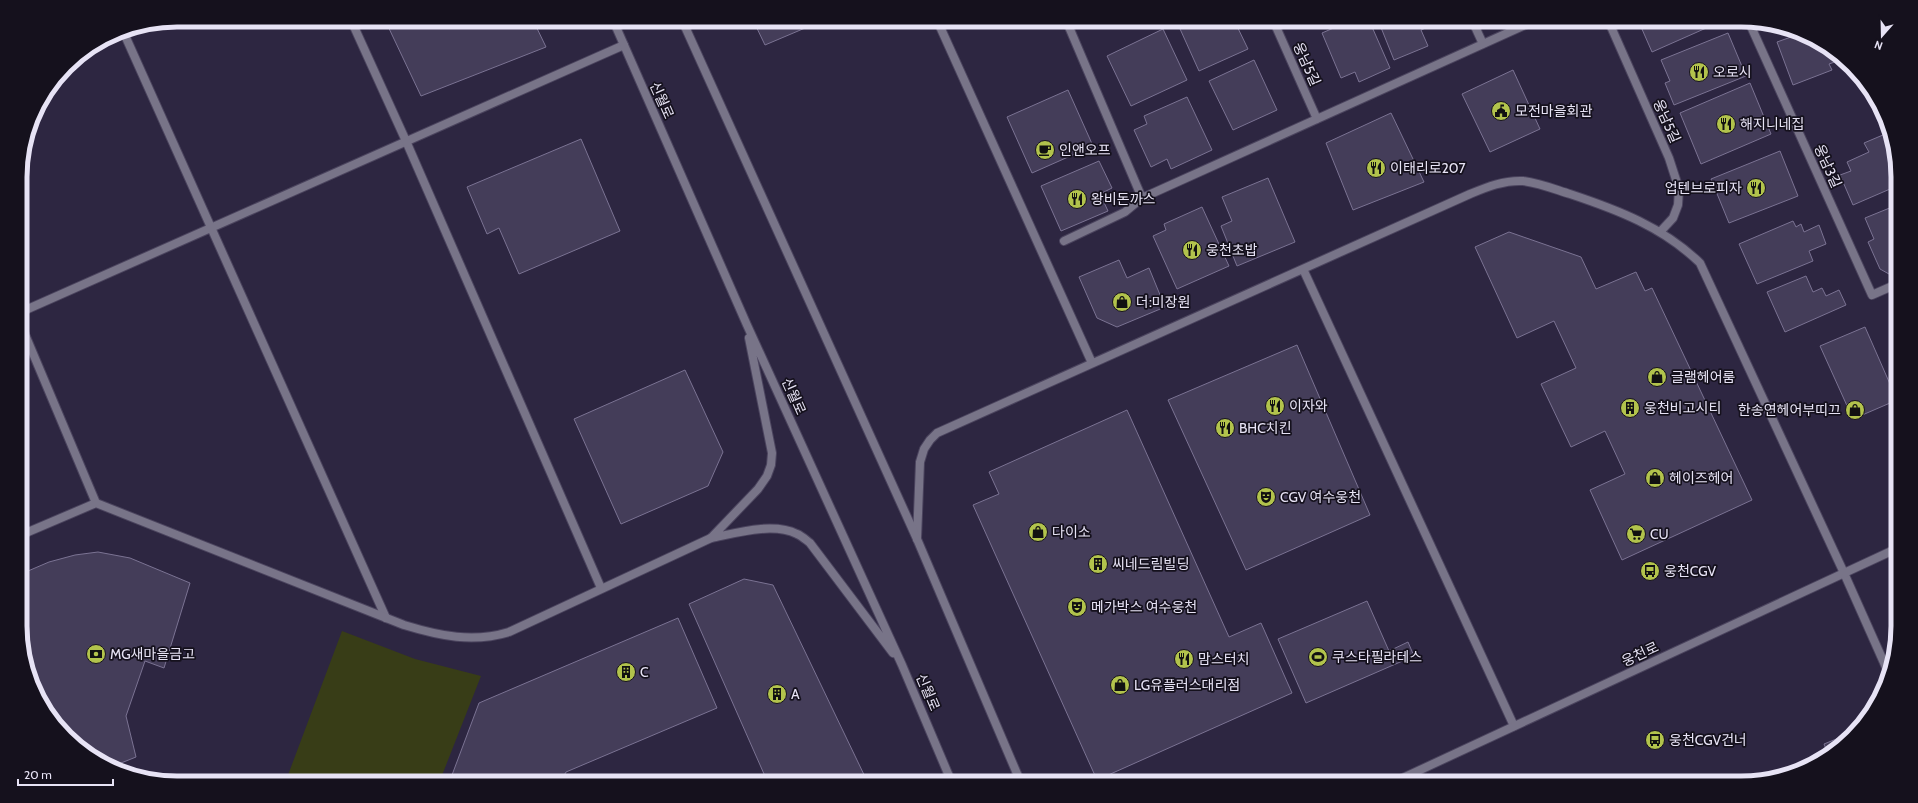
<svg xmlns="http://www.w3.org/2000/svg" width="1918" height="803" font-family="Cabin,'Noto Sans KR',sans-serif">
<rect width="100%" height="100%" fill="#2d2641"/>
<!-- green -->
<path fill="#383d17" d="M342,631L415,659L481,676L439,783H285Z"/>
<!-- building -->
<path fill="#443d59" stroke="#7b7393" d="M385,20H533L546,47L421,96Z
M753,20H824L765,45Z
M1176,20H1234L1248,49L1199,71Z
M1303,20H1317L1305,25Z
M1352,20H1369L1390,68L1359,82L1355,72L1341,78L1322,33Z
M1378,20H1434L1435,24L1421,30L1428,46L1394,60Z
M1638,20H1711L1713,25L1652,52Z
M1163,29L1187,80L1131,106L1107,56Z
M1788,30L1801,32L1837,53L1843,59L1829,64L1832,70L1793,85L1777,42L1791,37Z
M1728,33L1746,76L1674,105L1665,83L1670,81L1661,60Z
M1254,60L1277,110L1233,130L1209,81Z
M1513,70L1540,129L1490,152L1462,94Z
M1750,83L1771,134L1701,164L1680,113Z
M1068,90L1093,146L1032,173L1007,117Z
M1187,97L1212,150L1171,169L1167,159L1151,167L1134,130L1147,124L1144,116Z
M1391,113L1424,182L1353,210L1326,143Z
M1890,132L1897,157L1895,158L1897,186L1853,205L1840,175L1851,171L1847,162L1869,152L1864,143Z
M581,139L620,231L519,274L499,228L487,234L467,187Z
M1780,151L1798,196L1729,223L1711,179Z
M1099,161L1112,188L1100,194L1108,211L1061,231L1041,186Z
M1268,178L1295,242L1237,266L1221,226L1232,221L1222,197Z
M1897,205V271L1889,274L1880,269L1868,242L1874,239L1865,218Z
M1202,207L1229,266L1177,289L1153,236L1166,230L1164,224Z
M1793,221L1796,227L1801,224L1804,232L1819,225L1826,244L1809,251L1813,261L1757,284L1739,244Z
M1509,232L1581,257L1596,289L1636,272L1645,291L1652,288L1752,500L1622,560L1590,490L1625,474L1605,431L1571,447L1541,384L1576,368L1554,321L1517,338L1475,247Z
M1119,260L1127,278L1149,268L1165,307L1117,327L1097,318L1079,277Z
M1806,276L1813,292L1822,288L1826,296L1839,290L1846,305L1785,332L1767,292Z
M1865,327L1897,400L1853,419L1820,346Z
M1297,345L1370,515L1246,570L1168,400Z
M685,370L723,452L708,486L621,524L574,419Z
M1127,410L1229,637L1261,623L1292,693L1097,780L973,505L999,494L989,472Z
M98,552L130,558L190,583L164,668L145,661L126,716L136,757L111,767L82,751L53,722L32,686L21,647V574L49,562L75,555Z
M744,579L773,585L868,783H768L689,604Z
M1367,601L1389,651L1408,642L1414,656L1306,703L1278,639Z
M678,618L717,708L566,772L560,783H449L479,703Z
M1856,731L1829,756L1824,744Z
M1821,757L1822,760L1792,775L1770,779Z
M1756,774L1759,781L1747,783L1745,779Z"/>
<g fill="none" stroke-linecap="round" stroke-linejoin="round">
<defs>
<path id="pedestrian" d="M123,31L386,618
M1064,241L1125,212L1142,198
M21,312L624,45"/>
<path id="minor" d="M351,20L406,141L601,588
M937,20L1092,363
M1066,20L1142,198L1536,20
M1273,20L1317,119
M1472,20L1483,44
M1608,20L1669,158L1679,189L1678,205L1673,218L1660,232
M1749,22L1872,295L1897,284
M1303,269L1514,726
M21,325L96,503L404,625C440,636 473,643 509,632L711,538
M21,535L96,503
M917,539L920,462L924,449L930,440L937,433L1470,194C1487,187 1504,180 1523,181C1539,183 1554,189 1570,194C1618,210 1663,227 1700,263L1844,573L1889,674"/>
<path id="tertiary" d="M613,20L747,325L902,665L952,783
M682,20L917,539L1021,783
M711,538C736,533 773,522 797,534C802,536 806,540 810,543L893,653
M711,538L758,489L767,476L771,465L772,453L749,338
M1392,783L1898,548"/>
</defs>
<!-- pedestrian casing -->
<use href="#pedestrian" stroke="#4b445e" stroke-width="10"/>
<!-- minor casing -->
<use href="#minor" stroke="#4b445e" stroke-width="10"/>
<!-- tertiary casing -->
<use href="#tertiary" stroke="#4b445e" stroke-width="10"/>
<!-- pedestrian -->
<use href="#pedestrian" stroke="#787488" stroke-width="8"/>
<!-- minor -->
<use href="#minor" stroke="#787488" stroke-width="8"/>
<!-- tertiary -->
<use href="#tertiary" stroke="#787488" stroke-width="8"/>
</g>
<!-- icons -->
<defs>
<symbol id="restaurant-disc" viewBox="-11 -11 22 22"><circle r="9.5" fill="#b2c34c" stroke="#15111d"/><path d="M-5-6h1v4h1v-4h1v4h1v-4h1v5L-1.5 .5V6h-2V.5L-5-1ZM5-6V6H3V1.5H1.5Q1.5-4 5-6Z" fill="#111"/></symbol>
<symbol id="civic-disc" viewBox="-11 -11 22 22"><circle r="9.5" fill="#b2c34c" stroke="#15111d"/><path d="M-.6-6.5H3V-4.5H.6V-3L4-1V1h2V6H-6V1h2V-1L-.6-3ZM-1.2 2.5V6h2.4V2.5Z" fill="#111"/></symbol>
<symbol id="cafe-disc" viewBox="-11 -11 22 22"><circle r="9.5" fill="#b2c34c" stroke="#15111d"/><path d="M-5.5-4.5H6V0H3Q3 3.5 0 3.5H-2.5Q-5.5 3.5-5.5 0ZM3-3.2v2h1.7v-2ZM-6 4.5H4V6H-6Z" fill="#111"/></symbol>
<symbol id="shop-disc" viewBox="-11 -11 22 22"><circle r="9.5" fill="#b2c34c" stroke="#15111d"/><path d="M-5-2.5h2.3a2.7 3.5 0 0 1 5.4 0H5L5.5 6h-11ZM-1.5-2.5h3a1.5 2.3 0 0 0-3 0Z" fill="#111"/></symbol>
<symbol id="building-disc" viewBox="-11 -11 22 22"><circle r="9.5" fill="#b2c34c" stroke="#15111d"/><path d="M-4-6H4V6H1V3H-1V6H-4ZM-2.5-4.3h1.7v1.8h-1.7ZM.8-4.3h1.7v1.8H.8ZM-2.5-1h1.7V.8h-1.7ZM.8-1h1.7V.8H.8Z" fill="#111"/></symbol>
<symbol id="theatre-disc" viewBox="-11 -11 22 22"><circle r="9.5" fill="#b2c34c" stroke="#15111d"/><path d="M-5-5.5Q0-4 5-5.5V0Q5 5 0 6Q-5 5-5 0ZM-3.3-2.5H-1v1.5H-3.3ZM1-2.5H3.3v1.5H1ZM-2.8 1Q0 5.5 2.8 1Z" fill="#111"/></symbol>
<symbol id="supermarket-disc" viewBox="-11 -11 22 22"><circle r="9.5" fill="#b2c34c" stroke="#15111d"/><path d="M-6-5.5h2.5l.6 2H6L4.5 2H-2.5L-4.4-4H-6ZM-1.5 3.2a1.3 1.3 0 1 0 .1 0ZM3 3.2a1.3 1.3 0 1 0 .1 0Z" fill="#111"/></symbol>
<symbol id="bus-disc" viewBox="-11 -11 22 22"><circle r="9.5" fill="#b2c34c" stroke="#15111d"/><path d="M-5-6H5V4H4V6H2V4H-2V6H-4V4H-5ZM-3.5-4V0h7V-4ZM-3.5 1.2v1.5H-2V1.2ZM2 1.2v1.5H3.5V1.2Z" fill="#111"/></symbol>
<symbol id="bank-disc" viewBox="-11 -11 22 22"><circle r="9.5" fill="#b2c34c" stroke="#15111d"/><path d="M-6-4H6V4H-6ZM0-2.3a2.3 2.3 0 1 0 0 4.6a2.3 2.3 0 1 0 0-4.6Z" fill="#111"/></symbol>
<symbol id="stadium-disc" viewBox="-11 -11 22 22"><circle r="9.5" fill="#b2c34c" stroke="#15111d"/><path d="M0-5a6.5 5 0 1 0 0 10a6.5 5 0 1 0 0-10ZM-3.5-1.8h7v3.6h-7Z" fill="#111"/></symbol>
</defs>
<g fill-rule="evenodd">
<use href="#restaurant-disc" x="1688" y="61" width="22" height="22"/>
<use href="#civic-disc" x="1490" y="100" width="22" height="22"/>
<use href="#restaurant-disc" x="1715" y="113" width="22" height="22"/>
<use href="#cafe-disc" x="1034" y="139" width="22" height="22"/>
<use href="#restaurant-disc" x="1365" y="157" width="22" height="22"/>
<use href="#restaurant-disc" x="1745" y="177" width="22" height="22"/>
<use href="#restaurant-disc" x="1066" y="188" width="22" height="22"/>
<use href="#restaurant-disc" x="1181" y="239" width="22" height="22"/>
<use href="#shop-disc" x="1111" y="291" width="22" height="22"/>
<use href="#shop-disc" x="1646" y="366" width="22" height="22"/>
<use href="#restaurant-disc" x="1264" y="395" width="22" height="22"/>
<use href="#building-disc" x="1619" y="397" width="22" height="22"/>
<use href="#shop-disc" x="1844" y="399" width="22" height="22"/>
<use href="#restaurant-disc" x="1214" y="417" width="22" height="22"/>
<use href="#shop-disc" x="1644" y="467" width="22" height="22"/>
<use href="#theatre-disc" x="1255" y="486" width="22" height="22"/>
<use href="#shop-disc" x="1027" y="521" width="22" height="22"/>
<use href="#supermarket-disc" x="1625" y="523" width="22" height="22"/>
<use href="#building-disc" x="1087" y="553" width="22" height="22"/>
<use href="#bus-disc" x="1639" y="560" width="22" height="22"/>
<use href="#theatre-disc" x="1066" y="596" width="22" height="22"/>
<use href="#bank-disc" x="85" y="643" width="22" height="22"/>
<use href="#stadium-disc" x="1307" y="646" width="22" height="22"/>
<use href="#restaurant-disc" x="1173" y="648" width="22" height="22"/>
<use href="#building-disc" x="615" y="661" width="22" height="22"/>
<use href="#shop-disc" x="1109" y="674" width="22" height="22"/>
<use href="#building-disc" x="766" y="683" width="22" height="22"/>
<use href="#bus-disc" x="1644" y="729" width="22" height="22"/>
</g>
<g text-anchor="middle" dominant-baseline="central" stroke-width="3.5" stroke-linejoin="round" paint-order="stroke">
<!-- street labels -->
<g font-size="14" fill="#e7e3f5" stroke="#15111d">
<text transform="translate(1307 64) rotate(66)">웅남5길</text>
<text transform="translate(662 100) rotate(66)">신월로</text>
<text transform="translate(1667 121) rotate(66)">웅남5길</text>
<text transform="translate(1828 166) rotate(66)">웅남3길</text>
<text transform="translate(794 396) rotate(66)">신월로</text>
<text transform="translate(1640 654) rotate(-25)">웅천로</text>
<text transform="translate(928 692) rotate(67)">신월로</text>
</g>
<!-- poi labels -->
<g font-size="14" fill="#e7e3f5" stroke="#15111d" text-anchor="start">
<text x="1713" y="72">오로시</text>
<text x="1515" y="111">모전마을회관</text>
<text x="1740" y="124">해지니네집</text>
<text x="1059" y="150">인앤오프</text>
<text x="1390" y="168">이태리로207</text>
<text x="1742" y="188" text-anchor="end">업텐브로피자</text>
<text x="1091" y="199">왕비돈까스</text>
<text x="1206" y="250">웅천초밥</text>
<text x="1136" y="302">더:미장원</text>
<text x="1671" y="377">글램헤어룸</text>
<text x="1289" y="406">이자와</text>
<text x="1644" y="408">웅천비고시티</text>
<text x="1841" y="410" text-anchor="end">한송연헤어부띠끄</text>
<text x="1239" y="428">BHC치킨</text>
<text x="1669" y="478">헤이즈헤어</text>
<text x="1280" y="497">CGV 여수웅천</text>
<text x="1052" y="532">다이소</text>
<text x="1650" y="534">CU</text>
<text x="1112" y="564">씨네드림빌딩</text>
<text x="1664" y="571">웅천CGV</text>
<text x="1091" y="607">메가박스 여수웅천</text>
<text x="110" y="654">MG새마을금고</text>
<text x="1332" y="657">쿠스타필라테스</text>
<text x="1198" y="659">맘스터치</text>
<text x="640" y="672">C</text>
<text x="1134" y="685">LG유플러스대리점</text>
<text x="791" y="694">A</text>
<text x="1669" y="740">웅천CGV건너</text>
</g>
</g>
<!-- crop -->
<path d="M0 0H1918V803H0ZM177 27H1741A150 150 0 0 1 1891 177V626A150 150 0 0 1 1741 776H177A150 150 0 0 1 27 626V177A150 150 0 0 1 177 27Z" fill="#15111d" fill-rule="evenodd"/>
<path fill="none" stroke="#e7e3f5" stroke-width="5" d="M177 27H1741A150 150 0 0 1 1891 177V626A150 150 0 0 1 1741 776H177A150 150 0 0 1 27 626V177A150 150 0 0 1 177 27Z"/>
<!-- north arrow -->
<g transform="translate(1882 36) rotate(200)" stroke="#15111d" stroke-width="3" paint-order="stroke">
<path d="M0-3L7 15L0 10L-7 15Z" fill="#e7e3f5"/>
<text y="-6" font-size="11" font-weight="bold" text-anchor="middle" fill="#e7e3f5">N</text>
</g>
<!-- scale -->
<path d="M18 779v6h95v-6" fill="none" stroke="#e7e3f5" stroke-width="2"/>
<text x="24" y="779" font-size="12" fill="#e7e3f5" stroke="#15111d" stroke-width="3" paint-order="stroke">20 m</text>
</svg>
